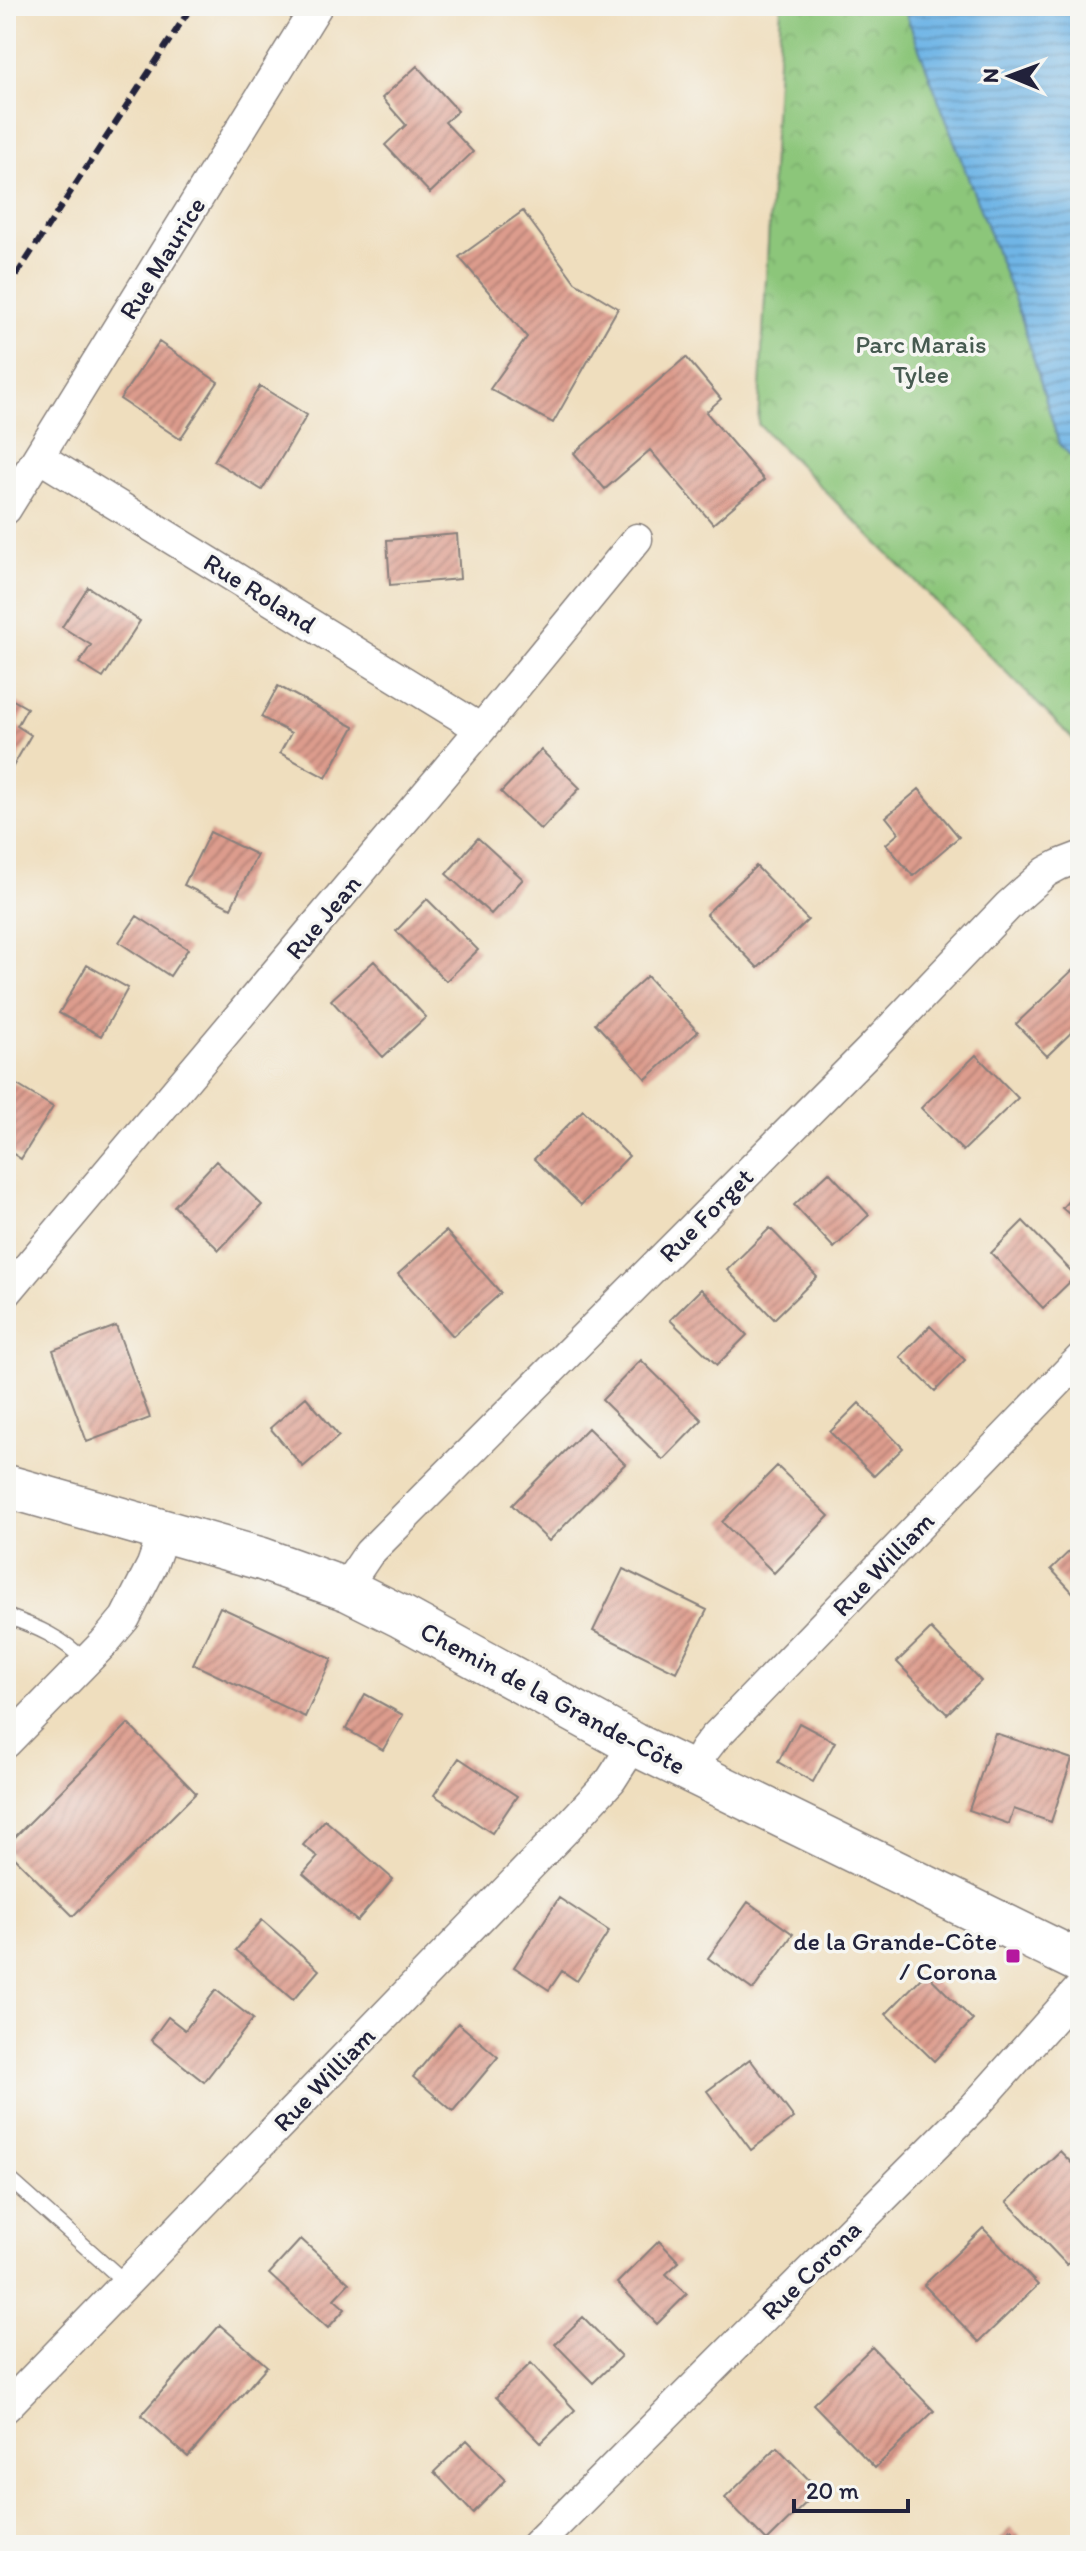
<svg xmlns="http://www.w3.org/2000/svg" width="1086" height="2551" font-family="Itim,sans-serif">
<defs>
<pattern id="park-crowns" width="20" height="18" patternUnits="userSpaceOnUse" patternTransform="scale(2)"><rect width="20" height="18" fill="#8cc67a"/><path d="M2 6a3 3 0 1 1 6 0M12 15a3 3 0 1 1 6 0" fill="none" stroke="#78aa6a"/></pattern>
<pattern id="water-rules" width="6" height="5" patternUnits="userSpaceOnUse" patternTransform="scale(2)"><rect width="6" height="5" fill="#6fb5e6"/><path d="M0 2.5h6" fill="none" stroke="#5b93bc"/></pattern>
<pattern id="building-hatch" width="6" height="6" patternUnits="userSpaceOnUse" patternTransform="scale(2)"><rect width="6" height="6" fill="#dd9c8d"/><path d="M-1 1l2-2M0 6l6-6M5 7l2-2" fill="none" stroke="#b37f74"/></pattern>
</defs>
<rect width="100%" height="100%" fill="#f6f6f2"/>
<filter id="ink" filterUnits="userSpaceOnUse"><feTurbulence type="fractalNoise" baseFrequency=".0125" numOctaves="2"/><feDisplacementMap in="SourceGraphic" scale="16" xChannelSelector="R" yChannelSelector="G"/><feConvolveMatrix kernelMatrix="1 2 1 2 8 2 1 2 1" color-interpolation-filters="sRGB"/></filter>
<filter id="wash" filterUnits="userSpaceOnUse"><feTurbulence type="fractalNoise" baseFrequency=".006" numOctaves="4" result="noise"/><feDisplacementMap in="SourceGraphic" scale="32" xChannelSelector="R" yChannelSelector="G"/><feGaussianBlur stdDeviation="1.8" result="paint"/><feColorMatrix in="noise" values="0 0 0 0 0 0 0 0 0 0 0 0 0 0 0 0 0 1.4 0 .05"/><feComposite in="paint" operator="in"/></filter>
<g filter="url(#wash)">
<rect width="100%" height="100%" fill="#efdebe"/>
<!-- park -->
<path fill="url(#park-crowns)" stroke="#57745a" stroke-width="2" d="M781,6H1080V746L758,424Z"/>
<!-- water -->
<path fill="url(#water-rules)" stroke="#486c90" stroke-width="2" d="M903,6H1080V465L1059,444L1021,317Z"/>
<g id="blocks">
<!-- building -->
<path fill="url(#building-hatch)" d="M417,66L458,111L445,122L473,152L430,193L385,145L406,125L382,98Z
M523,211L575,282L618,308L553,423L490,389L527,337L459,257Z
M159,342L218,382L180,439L120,399Z
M686,357L721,399L706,412L764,480L713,524L650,450L605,489L574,453Z
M260,386L307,415L262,490L214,461Z
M457,534L460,579L390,585L387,540Z
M88,587L140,621L103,678L79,663L91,645L62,627Z
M278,686L354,727L326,778L280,753L291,733L261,717Z
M6,696L27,708L17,726L31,735L8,775L6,773Z
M541,750L580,788L541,830L501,792Z
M919,789L959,837L913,876L886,844L899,833L886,817Z
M210,832L257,855L231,908L184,885Z
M478,838L523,879L491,914L446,874Z
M756,866L808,920L758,968L706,914Z
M427,899L478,950L446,981L396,931Z
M137,916L188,949L170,976L119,942Z
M374,961L426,1017L383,1057L331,1000Z
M1080,963V1024L1047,1056L1016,1024Z
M87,965L128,988L101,1036L59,1013Z
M647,976L698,1032L646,1079L595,1023Z
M976,1055L1018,1098L963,1151L921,1108Z
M9,1080L53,1107L21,1159L6,1149V1085Z
M583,1110L629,1156L581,1205L534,1159Z
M216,1161L262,1205L219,1250L174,1206Z
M829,1172L869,1215L834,1248L794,1205Z
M1080,1188V1223L1062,1208Z
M1023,1221L1076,1276L1043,1308L991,1253Z
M770,1228L817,1277L774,1319L727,1270Z
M446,1231L501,1293L453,1336L398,1274Z
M701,1289L747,1335L717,1365L670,1320Z
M116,1326L150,1418L87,1442L53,1350Z
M930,1326L965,1360L935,1391L900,1357Z
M641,1360L702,1420L663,1460L602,1400Z
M306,1397L339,1436L303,1467L270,1428Z
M859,1403L903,1448L874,1476L830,1432Z
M588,1428L625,1464L549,1541L512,1505Z
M777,1466L829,1516L774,1573L722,1522Z
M1080,1541V1596L1078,1598L1051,1569Z
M623,1569L707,1610L676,1672L593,1631Z
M220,1607L332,1659L305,1717L193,1664Z
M931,1629L981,1681L947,1714L897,1662Z
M365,1694L403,1715L383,1750L346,1729Z
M799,1723L835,1742L813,1782L778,1762Z
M128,1724L196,1793L73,1916L6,1849V1846Z
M995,1733L1072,1759L1051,1822L1014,1809L1009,1824L969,1810Z
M459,1758L517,1796L492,1833L434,1795Z
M325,1820L393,1879L357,1921L303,1874L318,1857L303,1845Z
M559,1898L609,1931L577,1981L562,1971L549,1990L514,1967Z
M748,1902L793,1934L753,1990L708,1958Z
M262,1920L319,1970L293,2000L236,1950Z
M926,1973L973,2020L934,2061L886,2014Z
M216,1990L253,2019L204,2082L151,2040L168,2017L185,2030Z
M458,2023L498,2057L453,2111L413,2077Z
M750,2059L794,2118L751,2150L707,2091Z
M1060,2151L1080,2172V2252L1067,2265L1007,2202Z
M983,2228L1038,2285L979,2342L924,2285Z
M301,2239L349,2283L334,2299L345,2309L328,2328L269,2274Z
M659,2241L679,2262L666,2274L687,2294L657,2324L617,2283Z
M583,2317L621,2356L593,2383L555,2344Z
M220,2325L267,2366L188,2457L141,2415Z
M872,2347L934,2411L875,2468L813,2404Z
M531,2363L575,2410L541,2443L496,2397Z
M467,2440L506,2480L473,2513L434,2472Z
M777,2447L819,2490L767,2541L725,2498Z
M1010,2528L1029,2545H995Z"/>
</g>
</g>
<g filter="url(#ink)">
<use href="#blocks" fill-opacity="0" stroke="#88807c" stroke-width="2"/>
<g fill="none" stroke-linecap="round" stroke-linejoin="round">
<defs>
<path id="service" d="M6,1616C37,1627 63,1638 86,1662
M6,2176L125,2282"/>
<path id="minor" d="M39,457L481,729
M6,509L317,6
M6,1293L481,729L637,539
M348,1590L352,1578L369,1553L868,1052L1009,905L1046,872L1059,865L1080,857
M6,1743L104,1643L125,1618L152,1565L164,1531
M692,1773L704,1751L714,1738L1080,1359
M6,2407L563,1832L611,1780L634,1744
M536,2545L974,2107L1080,1988"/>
<path id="secondary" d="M6,1486L262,1559L348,1590L402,1617L634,1744L1080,1962"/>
</defs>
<!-- service casing -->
<use href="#service" stroke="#88807c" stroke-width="17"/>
<!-- minor casing -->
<use href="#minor" stroke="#88807c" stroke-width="33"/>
<!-- secondary casing -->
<use href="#secondary" stroke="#88807c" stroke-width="45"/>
<!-- service -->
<use href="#service" stroke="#fff" stroke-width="14"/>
<!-- minor -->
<use href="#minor" stroke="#fff" stroke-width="30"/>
<!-- secondary -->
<use href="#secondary" stroke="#fff" stroke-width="42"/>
<!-- rail -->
<path stroke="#22223b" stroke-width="6" stroke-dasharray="12 6" stroke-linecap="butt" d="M6,291L192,6"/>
</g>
</g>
<!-- markers -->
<rect fill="#b5179e" stroke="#f6f6f2" stroke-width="3" x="1005" y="1948" width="16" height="16" rx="4"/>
<g text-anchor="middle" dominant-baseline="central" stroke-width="7" stroke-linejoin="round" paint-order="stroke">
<!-- street labels -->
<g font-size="26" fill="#22223b" stroke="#f6f6f2">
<text transform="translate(162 258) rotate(-58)">Rue Maurice</text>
<text transform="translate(260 593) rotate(32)">Rue Roland</text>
<text transform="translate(323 917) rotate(-50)">Rue Jean</text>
<text transform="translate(706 1215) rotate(-45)">Rue Forget</text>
<text transform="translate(883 1564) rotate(-46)">Rue William</text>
<text transform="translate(553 1698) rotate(28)">Chemin de la Grande-Côte</text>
<text transform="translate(324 2079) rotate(-46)">Rue William</text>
<text transform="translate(811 2270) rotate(-45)">Rue Corona</text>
</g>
<!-- park labels -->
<g font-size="26" fill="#475b51" stroke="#f6f6f2">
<text x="921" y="344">Parc Marais<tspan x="921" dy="30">Tylee</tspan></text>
</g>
<!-- poi labels -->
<g font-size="26" fill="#22223b" stroke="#f6f6f2" text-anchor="end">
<text x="997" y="1941">de la Grande-Côte<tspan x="997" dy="30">/ Corona</tspan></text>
</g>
</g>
<!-- margin -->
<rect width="1086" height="2551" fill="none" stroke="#f6f6f2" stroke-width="32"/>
<!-- north arrow -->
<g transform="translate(1010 76) rotate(271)" stroke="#f6f6f2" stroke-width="6" paint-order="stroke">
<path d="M0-6L14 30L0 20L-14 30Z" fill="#22223b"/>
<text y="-12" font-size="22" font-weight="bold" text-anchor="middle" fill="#22223b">N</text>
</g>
<!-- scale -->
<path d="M794 2499v12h114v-12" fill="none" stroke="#22223b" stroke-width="4"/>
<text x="806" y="2499" font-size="24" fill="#22223b" stroke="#f6f6f2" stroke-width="6" paint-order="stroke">20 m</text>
</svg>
